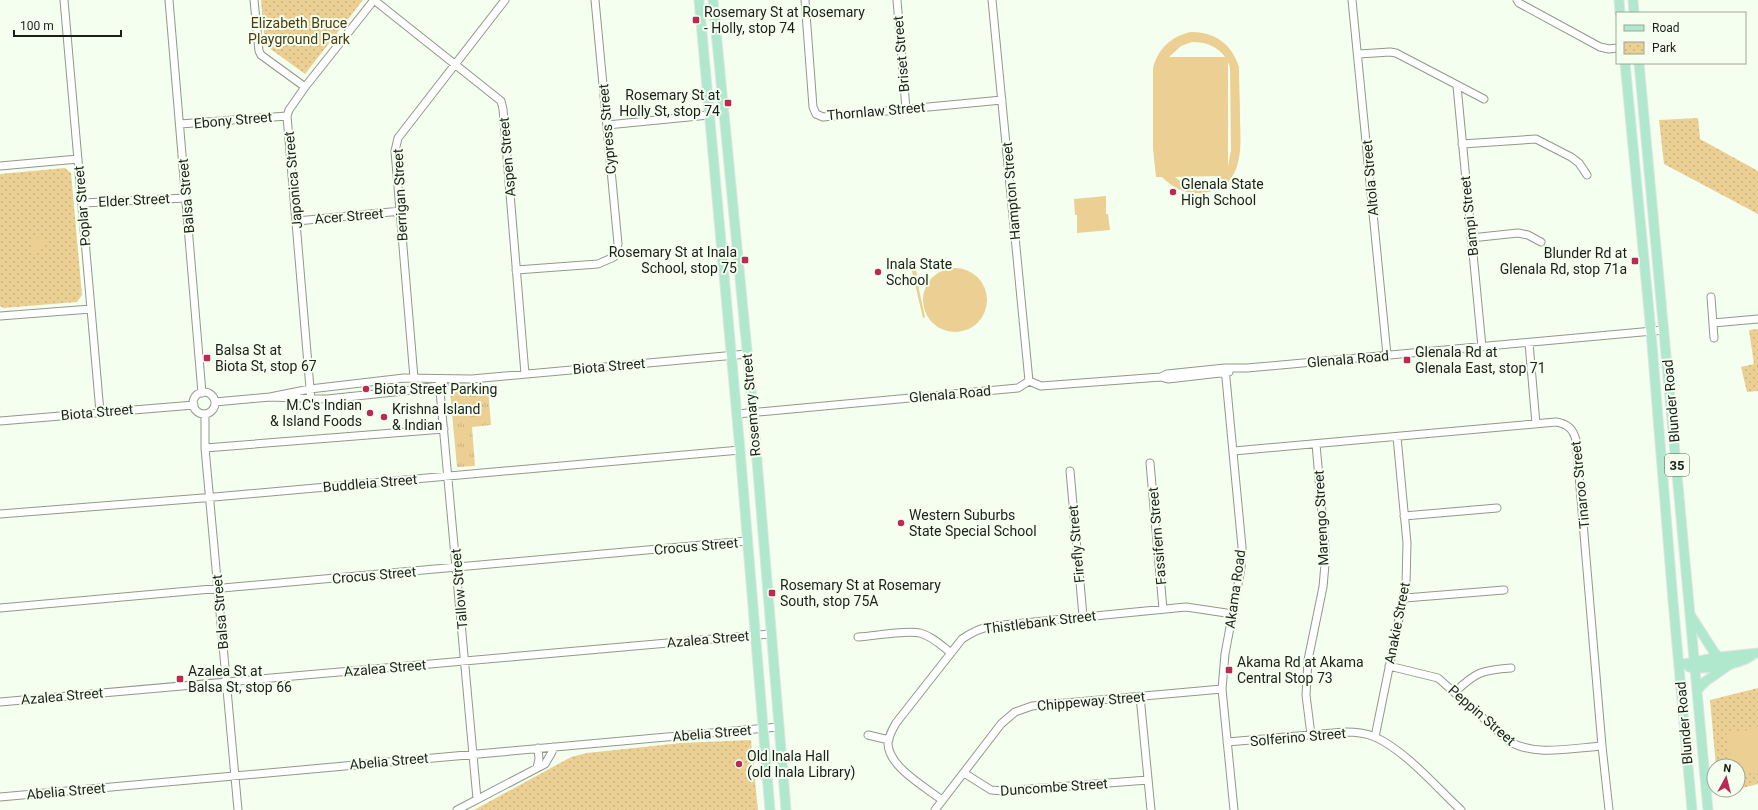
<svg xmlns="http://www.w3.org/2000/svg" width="1758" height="810" font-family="Roboto,sans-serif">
<defs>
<pattern id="grass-tufts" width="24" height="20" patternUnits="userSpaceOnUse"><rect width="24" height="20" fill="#eccf93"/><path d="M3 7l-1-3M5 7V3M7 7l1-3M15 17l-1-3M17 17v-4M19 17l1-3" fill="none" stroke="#cab17e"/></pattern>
<pattern id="park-dots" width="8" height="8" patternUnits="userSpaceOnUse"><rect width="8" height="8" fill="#eccf93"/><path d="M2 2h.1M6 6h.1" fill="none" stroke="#cab17e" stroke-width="1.8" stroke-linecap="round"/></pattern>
</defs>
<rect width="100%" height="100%" fill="#f4ffef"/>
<!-- grass -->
<path fill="url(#grass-tufts)" d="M488,388L491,425L472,427L475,466L457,467L450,392Z"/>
<!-- park -->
<path fill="url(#park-dots)" d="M261,0H363L305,74L265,45Z
M1698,118L1700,139L1758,171V214L1664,164L1659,120Z
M65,168L71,173L82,295L77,302L3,308L0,306V174Z
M1758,329V391L1747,392L1741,367L1754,364L1749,330Z
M1758,688V784L1738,789V766H1716L1710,700Z
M751,740L758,810H474L571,757L587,753L681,743Z"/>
<!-- pitch -->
<path fill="#eccf93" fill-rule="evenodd" d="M1191,32C1215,32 1232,44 1239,67C1239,84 1240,101 1240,119C1241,149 1244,188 1203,193C1187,195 1173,188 1162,177H1156L1153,149V68C1158,49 1171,36 1191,32ZM1192,42C1206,42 1217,46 1225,57H1169L1181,46ZM1228,62L1230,67L1231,150L1228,166ZM1221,176C1210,190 1187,188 1175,177Z
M1106,196V214H1108L1110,230L1077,233V215H1075L1074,199Z
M42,237L44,249L32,251L31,239Z
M915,266L917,275L916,276L925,317L923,318L911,267Z
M923 300a32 32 0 1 1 64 0a32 32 0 1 1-64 0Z
M1758,728V770L1738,774V766H1732L1726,734Z"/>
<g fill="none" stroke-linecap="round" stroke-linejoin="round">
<defs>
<path id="minor" d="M64,0L100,412
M169,0L202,393
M254,0L259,51L261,55L305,87
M374,0L501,101L503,109L525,374
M805,0L813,107L816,114L823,117L1002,100
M897,0L906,109
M992,0L1029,381
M1352,0L1387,355
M1517,0L1519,3L1600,47L1609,49L1617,48
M1359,54L1390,52L1396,53L1484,99
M1457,86L1482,347
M180,124L287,116
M607,125L709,115
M1462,144L1536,139L1571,157L1579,163L1587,175
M0,166L78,159
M83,203L186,198
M297,221L401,211
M1471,238L1518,233L1528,235L1541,242
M516,270L598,264L614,257L618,244L595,0
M1711,297L1714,338
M0,316L91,309
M1713,323L1758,319
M1529,343L1536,424
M1225,368L1242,547L1241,568L1225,654L1222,689L1234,810
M1161,377L1168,379L1229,372
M414,378L395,151L398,138L505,0
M439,380L477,799
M193 403a11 11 0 1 1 22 0a11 11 0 1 1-22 0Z
M270,397L310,389L404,378L472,379L747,354
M311,400L287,116L289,110L305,87L374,0
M215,402L270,397L327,399L404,391L444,385
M205,414V448L238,810
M737,414L1018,388L1029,381L1041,386L1161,377L1167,374L1225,368H1247L1664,330
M0,421L194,405
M205,448L444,429
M1234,451L1556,422C1568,424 1573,429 1576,440L1602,746L1609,810
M1150,463L1163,609
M1070,471L1083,616
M0,514L203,498L740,450
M1404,516L1497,508
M1405,598L1504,590
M0,608L747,541
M858,637C876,636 903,630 920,633C932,636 942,646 951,653
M1389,666L1438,678L1509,741C1534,757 1572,748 1602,746
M1455,692C1476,672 1482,670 1511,668
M1140,696L1151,810
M0,702L770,634
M868,735L889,740
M1311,735L1306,695L1308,660L1323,587L1325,564V547L1316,444
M1375,737L1406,584L1407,543L1397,437
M1227,742L1345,732C1355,732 1366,733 1375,737C1406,751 1436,787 1461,810
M537,768L539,759L538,748
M964,773L991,790L1004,791L1148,780
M0,797L778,727
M942,800C925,787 889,767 888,744C888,737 892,730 896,723L962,639C972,632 980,628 992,626L1186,607L1233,614
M457,810L545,764L552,752L553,747
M935,810L1001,724L1015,712L1032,706L1222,689"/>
<path id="major" d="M699,0L740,450L770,810
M713,0L753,412L786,810
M1619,0L1620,13
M1633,0L1634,13
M1625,63L1651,332L1673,601L1692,810
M1639,63L1708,810
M1691,616L1714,652L1719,657
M1679,665L1719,657L1758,653
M1689,667C1704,670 1739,665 1751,656
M1697,690L1706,681L1729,665"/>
</defs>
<!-- minor casing -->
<use href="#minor" stroke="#90998b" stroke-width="9"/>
<!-- major casing -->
<use href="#major" stroke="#e4e4e4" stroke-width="11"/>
<!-- minor -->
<use href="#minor" stroke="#fff" stroke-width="7"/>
<!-- major -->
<use href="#major" stroke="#b0e8cd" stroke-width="9"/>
</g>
<!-- markers -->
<g fill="#ba2a55" stroke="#f4ffef" stroke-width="1.5">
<rect x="692" y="16" width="8" height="8" rx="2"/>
<rect x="724" y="99" width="8" height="8" rx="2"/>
<circle cx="1173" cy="192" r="4"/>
<rect x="741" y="256" width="8" height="8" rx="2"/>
<rect x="1631" y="257" width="8" height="8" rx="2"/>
<circle cx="878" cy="272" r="4"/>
<rect x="203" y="354" width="8" height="8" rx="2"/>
<rect x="1403" y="356" width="8" height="8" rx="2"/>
<circle cx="366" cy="389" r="4"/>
<circle cx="370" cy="413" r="4"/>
<circle cx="384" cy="417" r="4"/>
<circle cx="901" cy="523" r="4"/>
<rect x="768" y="589" width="8" height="8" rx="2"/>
<rect x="1225" y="666" width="8" height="8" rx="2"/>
<rect x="176" y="675" width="8" height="8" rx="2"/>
<circle cx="739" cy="764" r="4"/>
</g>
<g text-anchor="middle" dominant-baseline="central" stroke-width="4" stroke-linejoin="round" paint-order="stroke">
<!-- shield labels -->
<rect fill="#f4ffef" stroke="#5c625a" stroke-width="1" x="1665" y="454" width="24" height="22" rx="3"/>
<g font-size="13" font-weight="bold" fill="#1b1f1a">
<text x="1677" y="465">35</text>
</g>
<!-- poi labels -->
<g font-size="14" fill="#1b1f1a" stroke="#f4ffef" text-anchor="start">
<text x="704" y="12">Rosemary St at Rosemary<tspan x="704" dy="16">- Holly, stop 74</tspan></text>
<text x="720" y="95" text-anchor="end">Rosemary St at<tspan x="720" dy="16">Holly St, stop 74</tspan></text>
<text x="1181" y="184">Glenala State<tspan x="1181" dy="16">High School</tspan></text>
<text x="737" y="252" text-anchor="end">Rosemary St at Inala<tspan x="737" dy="16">School, stop 75</tspan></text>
<text x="1627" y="253" text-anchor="end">Blunder Rd at<tspan x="1627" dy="16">Glenala Rd, stop 71a</tspan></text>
<text x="886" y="264">Inala State<tspan x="886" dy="16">School</tspan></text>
<text x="215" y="350">Balsa St at<tspan x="215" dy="16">Biota St, stop 67</tspan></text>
<text x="1415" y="352">Glenala Rd at<tspan x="1415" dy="16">Glenala East, stop 71</tspan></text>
<text x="374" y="389">Biota Street Parking</text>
<text x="362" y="405" text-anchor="end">M.C's Indian<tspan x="362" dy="16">&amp; Island Foods</tspan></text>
<text x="392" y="409">Krishna Island<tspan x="392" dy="16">&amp; Indian</tspan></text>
<text x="909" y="515">Western Suburbs<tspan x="909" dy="16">State Special School</tspan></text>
<text x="780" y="585">Rosemary St at Rosemary<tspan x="780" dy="16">South, stop 75A</tspan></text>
<text x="1237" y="662">Akama Rd at Akama<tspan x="1237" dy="16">Central Stop 73</tspan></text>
<text x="188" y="671">Azalea St at<tspan x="188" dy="16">Balsa St, stop 66</tspan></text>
<text x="747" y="756">Old Inala Hall<tspan x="747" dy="16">(old Inala Library)</tspan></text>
</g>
<!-- park labels -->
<g font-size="14" fill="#4b3a0f" stroke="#f4ffef">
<text x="299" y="23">Elizabeth Bruce<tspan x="299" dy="16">Playground Park</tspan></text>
</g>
<!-- street labels -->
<g font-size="14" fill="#1b1f1a" stroke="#f4ffef">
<text transform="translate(901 54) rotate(-95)">Briset Street</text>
<text transform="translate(876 111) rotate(-5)">Thornlaw Street</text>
<text transform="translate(233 120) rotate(-5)">Ebony Street</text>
<text transform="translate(607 129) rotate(-95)">Cypress Street</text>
<text transform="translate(507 157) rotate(-95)">Aspen Street</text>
<text transform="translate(1370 178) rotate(-95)">Altola Street</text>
<text transform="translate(293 180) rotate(-95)">Japonica Street</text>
<text transform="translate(1011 191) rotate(-95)">Hampton Street</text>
<text transform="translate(400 195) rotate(-93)">Berrigan Street</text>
<text transform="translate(186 196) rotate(-95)">Balsa Street</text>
<text transform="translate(134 200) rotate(-3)">Elder Street</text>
<text transform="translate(82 206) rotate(-95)">Poplar Street</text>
<text transform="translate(349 216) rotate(-5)">Acer Street</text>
<text transform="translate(1469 216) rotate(-96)">Bampi Street</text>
<text transform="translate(1348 359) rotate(-5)">Glenala Road</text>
<text transform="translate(609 366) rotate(-5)">Biota Street</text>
<text transform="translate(950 394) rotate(-5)">Glenala Road</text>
<text transform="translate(1671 401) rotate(-95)">Blunder Road</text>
<text transform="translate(751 405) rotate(-95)">Rosemary Street</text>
<text transform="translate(97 412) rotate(-5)">Biota Street</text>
<text transform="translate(370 483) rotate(-5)">Buddleia Street</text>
<text transform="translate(1580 485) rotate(-96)">Tinaroo Street</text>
<text transform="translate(1321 518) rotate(-93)">Marengo Street</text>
<text transform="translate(1157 536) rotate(-95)">Fassifern Street</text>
<text transform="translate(1076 544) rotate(-95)">Firefly Street</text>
<text transform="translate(696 546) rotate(-5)">Crocus Street</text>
<text transform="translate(374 575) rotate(-5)">Crocus Street</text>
<text transform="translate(459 589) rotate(-95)">Tallow Street</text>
<text transform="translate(1235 589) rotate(-82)">Akama Road</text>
<text transform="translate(220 612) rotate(-95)">Balsa Street</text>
<text transform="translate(1040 622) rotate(-7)">Thistlebank Street</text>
<text transform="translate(1397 623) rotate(-79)">Anakie Street</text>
<text transform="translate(708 639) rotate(-5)">Azalea Street</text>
<text transform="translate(385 668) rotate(-5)">Azalea Street</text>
<text transform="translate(62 696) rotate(-5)">Azalea Street</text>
<text transform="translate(1091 701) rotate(-5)">Chippeway Street</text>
<text transform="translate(1482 715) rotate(41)">Peppin Street</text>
<text transform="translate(1684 723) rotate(-95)">Blunder Road</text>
<text transform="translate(712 733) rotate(-5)">Abelia Street</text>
<text transform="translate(1298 737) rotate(-5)">Solferino Street</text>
<text transform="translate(389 761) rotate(-5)">Abelia Street</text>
<text transform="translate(1054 787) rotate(-4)">Duncombe Street</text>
<text transform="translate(66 791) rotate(-5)">Abelia Street</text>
</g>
</g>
<!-- legend -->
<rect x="1616" y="12" width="130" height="52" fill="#f4ffef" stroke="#9da59a"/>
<rect x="1624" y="25" width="20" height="6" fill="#b0e8cd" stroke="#9da59a"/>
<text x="1652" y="32" font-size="12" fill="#1b1f1a">Road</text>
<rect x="1624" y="42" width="20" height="12" fill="url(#park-dots)" stroke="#9da59a"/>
<text x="1652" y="52" font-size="12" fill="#1b1f1a">Park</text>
<!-- north arrow -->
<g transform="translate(1726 778) rotate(7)"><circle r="19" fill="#f4ffef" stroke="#9da59a"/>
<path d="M0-3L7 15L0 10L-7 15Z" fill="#ba2a55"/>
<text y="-6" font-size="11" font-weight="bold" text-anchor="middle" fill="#1b1f1a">N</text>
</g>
<!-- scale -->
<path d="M14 30v6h107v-6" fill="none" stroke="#1b1f1a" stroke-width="2"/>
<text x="20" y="30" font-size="12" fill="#1b1f1a" stroke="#f4ffef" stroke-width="3" paint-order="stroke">100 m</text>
</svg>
